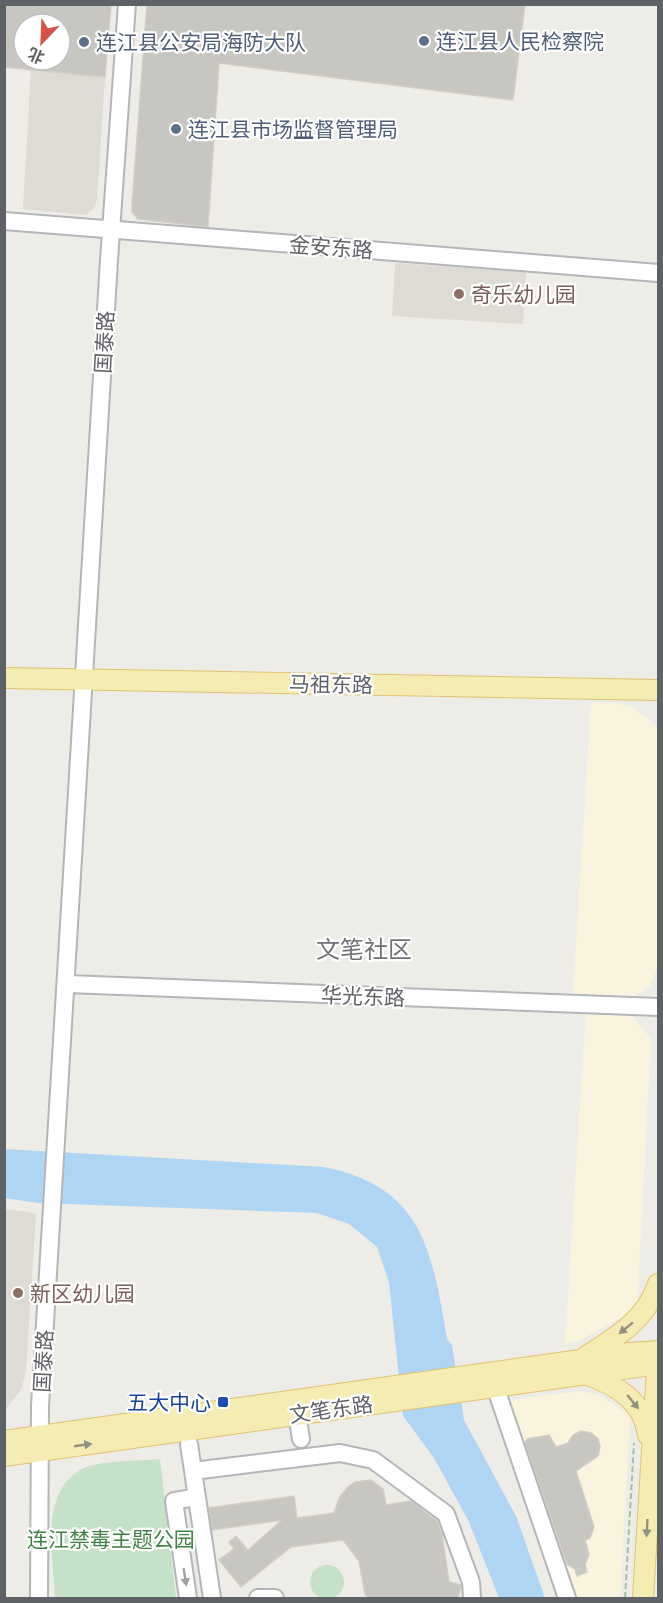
<svg xmlns="http://www.w3.org/2000/svg" width="663" height="1603" font-family="Manrope,'Noto Sans SC',sans-serif">
<rect width="100%" height="100%" fill="#eeece6"/>
<!-- commercial -->
<path fill="#faf4df" d="M591,702L618,703L634,708L658,727V966L650,986L633,997L573,995Z
M586,1012L631,1015L651,1039L637,1309L580,1340L565,1344Z
M581,1391L601,1396L630,1416L620,1598H560L493,1402Z"/>
<!-- education -->
<path fill="#dedbd5" d="M31,69L105,77L97,200L95,207L86,215L23,209Z
M395,263L526,272L523,324L392,316Z
M5,1209L36,1213L26,1372L21,1390L5,1410Z"/>
<!-- green -->
<path fill="#c6e2c6" d="M160,1459L176,1598H55C54,1559 38,1492 82,1469C100,1460 139,1461 160,1459Z
M310 1582a17 17 0 1 1 34 0a17 17 0 1 1-34 0Z"/>
<!-- water -->
<path fill="#afd5f5" d="M4,1149L324,1167C424,1187 432,1252 447,1339L452,1345L464,1420L516,1516L545,1598H499L469,1522L434,1458L403,1416L389,1282L377,1247L349,1224L317,1213L37,1203L5,1198Z"/>
<!-- building -->
<path fill="#c7c6c1" stroke="#d2cec5" stroke-width="1.5" fill-rule="evenodd" d="M4,4H111L105,77L4,67ZM24,24H60V60H24Z
M147,4H525L513,100L219,63L208,227L138,219L132,212V205Z
M581,1431L591,1433L598,1439L600,1447L598,1456L576,1471L594,1527L590,1538L585,1540L589,1554L585,1565L587,1572L577,1576L575,1569L567,1564L525,1443L527,1439L549,1435L556,1447L568,1443L573,1435Z
M371,1480L383,1489L386,1505L411,1501L437,1521L442,1534L449,1582L461,1585L458,1599H369L365,1594L359,1561L343,1540L291,1547L241,1587L219,1560L234,1549L229,1542L236,1536L248,1550L282,1520L212,1530L209,1508L294,1496L297,1518L334,1513L339,1498L348,1487L355,1482Z"/>
<g fill="none" stroke-linecap="round" stroke-linejoin="round">
<defs>
<path id="minor" d="M4,221L658,273
M68,984L658,1007
M495,1386L567,1598
M297,1414L301,1439
M189,1444L212,1598
M193,1471L340,1453L373,1460L446,1514L471,1582L472,1598
M39,1598L40,1406L109,260L127,4
M188,1598L174,1501L196,1497
M258,1598H275"/>
<path id="major" d="M4,678L658,690
M585,1357C615,1338 647,1319 658,1284
M585,1374C616,1385 643,1400 648,1435
M4,1441L630,1353L658,1351
M4,1456L658,1364
M643,1598L658,1352"/>
</defs>
<!-- minor casing -->
<use href="#minor" stroke="#b3b6b9" stroke-width="20"/>
<!-- major casing -->
<use href="#major" stroke="#e1c26d" stroke-width="22"/>
<!-- path -->
<path stroke="#9fc1a9" stroke-width="2" stroke-dasharray="6 3" stroke-linecap="butt" d="M625,1598L634,1443"/>
<!-- minor -->
<use href="#minor" stroke="#fff" stroke-width="16"/>
<!-- major -->
<use href="#major" stroke="#f5ecb4" stroke-width="20"/>
</g>
<!-- one-way arrows -->
<defs><path id="oneway-solid" d="M-6-.8H1V-3.2L6.5 0L1 3.2V.8H-6Z" transform="scale(1.5)"/></defs>
<g fill="#939281">
<use href="#oneway-solid" transform="translate(626 1328) rotate(141)"/>
<use href="#oneway-solid" transform="translate(633 1402) rotate(51)"/>
<use href="#oneway-solid" transform="translate(83 1445) rotate(-8)"/>
<use href="#oneway-solid" transform="translate(647 1528) rotate(93)"/>
</g>
<use fill="#9ea0a3" href="#oneway-solid" transform="translate(185 1577) rotate(81)"/>
<!-- markers -->
<g fill="#5c6f8a" stroke="#fff" stroke-width="2">
<circle cx="424" cy="41" r="6"/>
<circle cx="84" cy="42" r="6"/>
<circle cx="176" cy="129" r="6"/>
</g>
<g fill="#8d6e63" stroke="#fff" stroke-width="2">
<circle cx="459" cy="294" r="6"/>
<circle cx="18" cy="1293" r="6"/>
</g>
<rect fill="#1a4fb4" stroke="#fff" stroke-width="2" x="217" y="1396" width="12" height="12" rx="3"/>
<g text-anchor="middle" dominant-baseline="central" stroke-width="4.5" stroke-linejoin="round" paint-order="stroke">
<!-- service labels -->
<g font-size="21" fill="#4e5e75" stroke="#fff" text-anchor="start">
<text x="436" y="41">连江县人民检察院</text>
<text x="96" y="42">连江县公安局海防大队</text>
<text x="188" y="129">连江县市场监督管理局</text>
</g>
<!-- street labels -->
<g font-size="21" fill="#5e6165" stroke="#fff">
<text transform="translate(331 247) rotate(4)">金安东路</text>
<text transform="translate(104 342) rotate(-87)">国泰路</text>
<text transform="translate(331 684) rotate(1)">马祖东路</text>
<text transform="translate(363 996) rotate(2)">华光东路</text>
<text transform="translate(43 1361) rotate(-87)">国泰路</text>
<text transform="translate(331 1409) rotate(-8)">文笔东路</text>
</g>
<!-- education labels -->
<g font-size="21" fill="#785e54" stroke="#fff" text-anchor="start">
<text x="471" y="294">奇乐幼儿园</text>
<text x="30" y="1293">新区幼儿园</text>
</g>
<!-- transit labels -->
<g font-size="21" fill="#164399" stroke="#fff" text-anchor="end">
<text x="211" y="1402">五大中心</text>
</g>
<!-- park labels -->
<g font-size="21" fill="#408144" stroke="#fff">
<text x="111" y="1539">连江禁毒主题公园</text>
</g>
<!-- quarter labels -->
<g font-size="24" fill="#6f7376" stroke="#fff">
<text x="364" y="948">文笔社区</text>
</g>
</g>
<!-- border -->
<rect width="663" height="1603" fill="none" stroke="#5e6165" stroke-width="12"/>
<!-- north arrow -->
<g transform="translate(42 42) rotate(203)"><circle r="28" fill="#ffffff" stroke="#bfc0c1" stroke-width="1.5"/>
<path d="M0-4.5L10 22L0 15L-10 22Z" fill="#d55346"/>
<text y="-9" font-size="16" font-weight="bold" text-anchor="middle" fill="#5e6165">北</text>
</g>
</svg>
